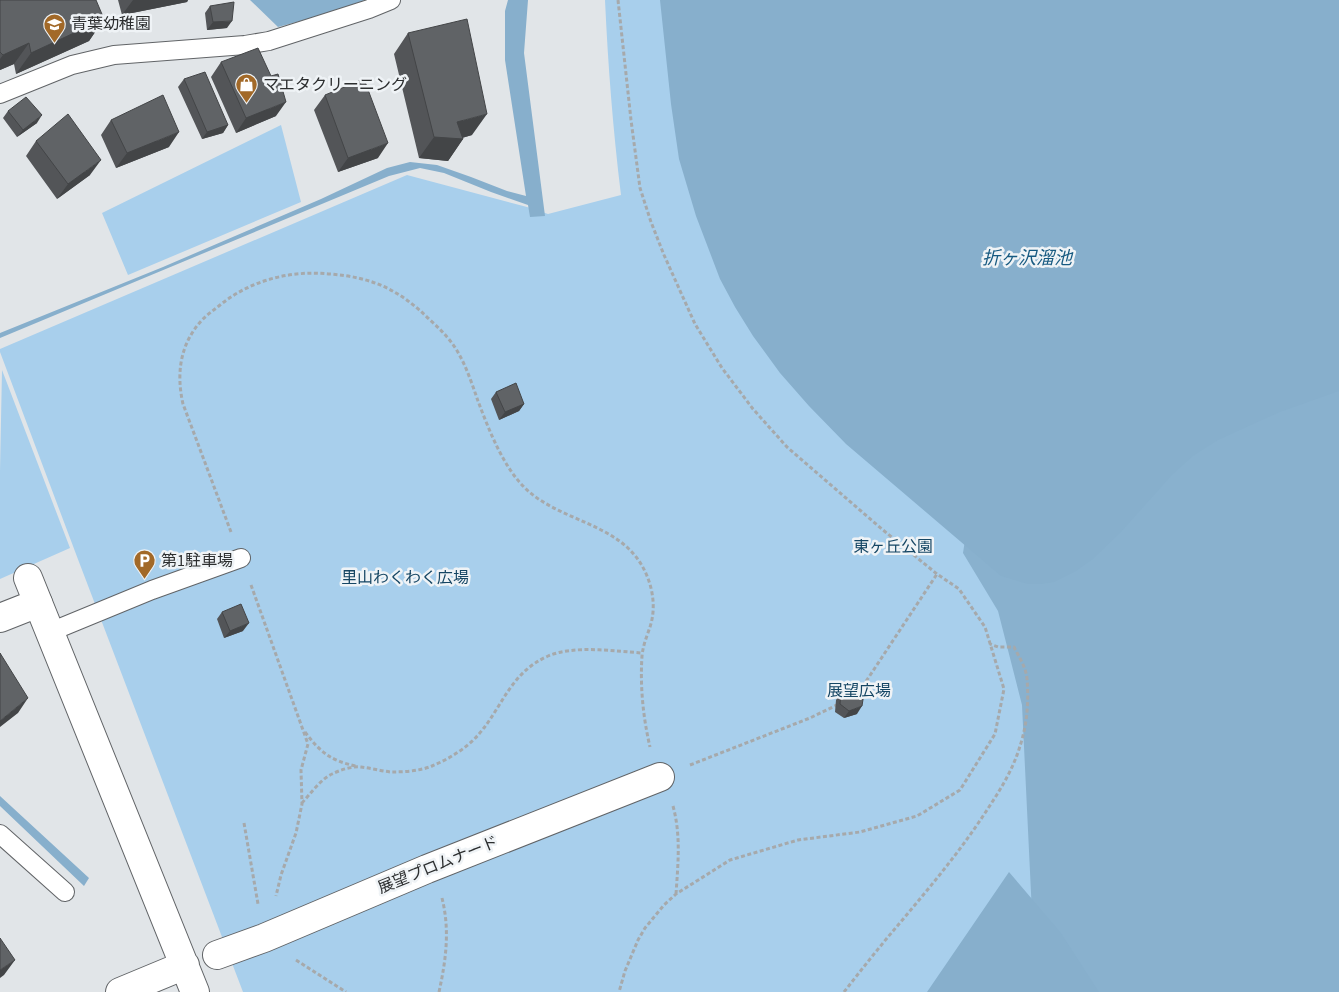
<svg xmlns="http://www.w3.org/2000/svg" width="1339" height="992" font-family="'Source Sans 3','Noto Sans JP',sans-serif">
<rect width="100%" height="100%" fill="#e1e5e8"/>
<!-- green -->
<path fill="#a8cfec" d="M605,0H1339V992H243L79,562L0,352V349L407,175L527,207L548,214L621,195C613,129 608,66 605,0Z
M281,125L301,202L128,275L102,213Z
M2,370L70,548L0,579V471Z"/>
<!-- forest -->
<path fill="#89b1ce" d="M250,0H365L349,8L278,27Z
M1339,351V992H1047L1035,976L1022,705L998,611L963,553L972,495Z"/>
<!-- water -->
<path fill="#87afcc" d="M508,0H528L524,53L545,216L530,217L528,205L491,192L444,173L420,168L389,176L0,338V333L163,267L321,199L387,168L410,162L437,165L471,177L507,191L526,196L505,60V11Z
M660,0H1339V391L1280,412L1218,440L1193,456L1172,475L1121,532L1093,559L1076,571L1054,582L1041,584H1028L1001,576L846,444L809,406L780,373L753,336L735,307L720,279L696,216L679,159L671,104Z
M0,796L89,878L84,886L0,806Z
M1009,872L1061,933L1099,992H927Z"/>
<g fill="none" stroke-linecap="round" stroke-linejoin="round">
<defs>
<path id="lane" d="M0,94L72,65L114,55L245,45L269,41L369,9L391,0
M50,632L152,590L241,558
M0,834L65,892"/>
<path id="street" d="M0,618L38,603
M217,955L264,938L427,869L660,777"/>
<path id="secondary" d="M28,578L195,992
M120,992L185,965"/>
</defs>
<!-- lane casing -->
<use href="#lane" stroke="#616467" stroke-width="20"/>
<!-- street casing -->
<use href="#street" stroke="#616467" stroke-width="30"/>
<!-- secondary casing -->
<use href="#secondary" stroke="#616467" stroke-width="30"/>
<!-- path -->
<path stroke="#a6a9ab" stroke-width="3" stroke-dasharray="4 2.5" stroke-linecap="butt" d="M618,0L631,120L640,188L651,222L664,255L695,324L722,368L753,409L787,447L883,530L937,574L959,589L985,627L1004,689L995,734L960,790L917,816L860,832L798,840L730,860L676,894L664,905L645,928L638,940L625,971L619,992
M231,532L183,404C176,373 180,343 203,319C208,314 214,310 220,305C251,280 291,270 330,274C372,277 400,290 430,320C440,329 449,338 456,349C466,365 472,384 478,401C489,430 503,467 526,489C560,521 616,523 641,564C652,582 657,606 650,627C647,636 643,645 642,656C640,686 643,717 650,747
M251,585L308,744L301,770L302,804L296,833L281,875L276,896
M859,692L937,574
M305,732C320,752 331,761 356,766
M690,765L810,718L839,704
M302,803C310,794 321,779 332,774C340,770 352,766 361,767C371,768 381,771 391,772C404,772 420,771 432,766C449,759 467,748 479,734C503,706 510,673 548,656C574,645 614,651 642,653
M673,806C681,835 678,864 676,894
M244,823L258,904
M296,960L346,992
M439,992C446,960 450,930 442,898
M844,992C862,969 880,946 899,924C929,888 959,853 985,813C999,792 1013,770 1020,746C1027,725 1029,701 1027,679C1026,667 1019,657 1014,647H998L990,644"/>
<!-- lane -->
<use href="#lane" stroke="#fff" stroke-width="18"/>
<!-- street -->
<use href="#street" stroke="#fff" stroke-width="28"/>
<!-- secondary -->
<use href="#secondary" stroke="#fff" stroke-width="28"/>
</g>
<!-- wall -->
<path fill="#535558" d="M0,0L104,19L89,41L16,74L14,64L0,70Z
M118,0H188L187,2L122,15Z
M210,6L227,28L207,30L205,13Z
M408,33L472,135L462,138L463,139L448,161L419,158L394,54Z
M221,62L276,116L236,133L211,77Z
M184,79L228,125L223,133L202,139L178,87Z
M325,95L378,158L338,172L314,110Z
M8,111L37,123L17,137L3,118Z
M111,120L169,147L116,168L101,135Z
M36,141L90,175L57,199L26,156Z
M496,392L524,404L519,411L499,420L491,399Z
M222,612L243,631L224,638L217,619Z
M841,693L857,714L844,718L835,712L836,700Z"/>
<!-- shaded-wall -->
<path fill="#434547" d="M133,0H188L187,2L122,15Z
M104,19L89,41L16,74L31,53Z
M232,21L227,28L207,30L213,22Z
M29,43L14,64L0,70V59L3,55Z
M286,102L276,116L236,133L246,118Z
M487,114L472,135L458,139H463L448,161L419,158L434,137L457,122Z
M42,115L37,123L17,137L23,130Z
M228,125L223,133L202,139L207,132Z
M179,132L169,147L116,168L127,153Z
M388,143L378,158L338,172L348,158Z
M101,160L90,175L57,199L68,184Z
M524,404L519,411L499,420L505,412Z
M249,623L243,631L224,638L230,631Z
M28,698L18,713L0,727V721Z
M862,706L857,714L844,718L849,711Z
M15,960L4,975L0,978V970Z"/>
<!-- building -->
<path fill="#606366" stroke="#434547" d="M0,0H96L104,19L31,53L29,43L3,55L0,52Z
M234,2L232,21L213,22L210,6Z
M467,19L487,114L457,122L463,139L434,137L408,33Z
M258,48L271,76L278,74L286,102L246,118L221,62Z
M205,72L228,125L207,132L184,79Z
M364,79L388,143L348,158L325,95Z
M163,95L179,132L127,153L111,120Z
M26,97L42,115L23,130L8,111Z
M68,114L101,160L68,184L36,141Z
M516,383L524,404L505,412L496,392Z
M241,604L249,623L230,631L222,612Z
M0,653L28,698L0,721Z
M854,687L864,693L862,706L849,711L840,704L841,693Z
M0,938L15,960L0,970Z"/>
<!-- icons -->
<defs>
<symbol id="school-pin" viewBox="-11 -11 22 30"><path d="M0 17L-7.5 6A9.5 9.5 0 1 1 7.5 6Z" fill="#a26928" stroke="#eff3f6"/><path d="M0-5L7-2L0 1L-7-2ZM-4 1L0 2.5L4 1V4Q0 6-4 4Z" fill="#fff"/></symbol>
<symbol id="shop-pin" viewBox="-11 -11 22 30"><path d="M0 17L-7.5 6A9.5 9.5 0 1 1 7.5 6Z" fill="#a26928" stroke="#eff3f6"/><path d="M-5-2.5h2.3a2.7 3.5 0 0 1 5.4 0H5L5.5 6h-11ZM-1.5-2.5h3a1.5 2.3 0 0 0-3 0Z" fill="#fff"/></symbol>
<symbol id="parking-pin" viewBox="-11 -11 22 30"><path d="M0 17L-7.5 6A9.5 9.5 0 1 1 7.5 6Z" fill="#a26928" stroke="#eff3f6"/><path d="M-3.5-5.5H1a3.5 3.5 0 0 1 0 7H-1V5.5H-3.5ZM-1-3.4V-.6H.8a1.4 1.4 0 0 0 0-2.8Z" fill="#fff"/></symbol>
</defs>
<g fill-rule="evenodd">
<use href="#school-pin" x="42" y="12" width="25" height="34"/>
<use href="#shop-pin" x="234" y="72" width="25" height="34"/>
<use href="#parking-pin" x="132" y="548" width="25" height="34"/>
</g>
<g text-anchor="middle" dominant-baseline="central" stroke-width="5" stroke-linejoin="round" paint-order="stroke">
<!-- poi labels -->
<g font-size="16" fill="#2c2e2f" stroke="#eff3f6" text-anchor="start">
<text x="71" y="24">青葉幼稚園</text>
<text x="263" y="85">マエタクリーニング</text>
<text x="161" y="561">第1駐車場</text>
</g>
<!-- park labels -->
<g font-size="16" fill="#154664" stroke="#eff3f6">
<text x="893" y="547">東ヶ丘公園</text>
<text x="405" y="578">里山わくわく広場</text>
<text x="859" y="691">展望広場</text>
</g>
<!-- street labels -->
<g font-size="16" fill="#2c2e2f" stroke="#eff3f6">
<text transform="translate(438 865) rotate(-22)">展望プロムナード</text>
</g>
<!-- water labels -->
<g font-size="18" font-style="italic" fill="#175a81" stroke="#eff3f6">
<text x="1027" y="258">折ヶ沢溜池</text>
</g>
</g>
</svg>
